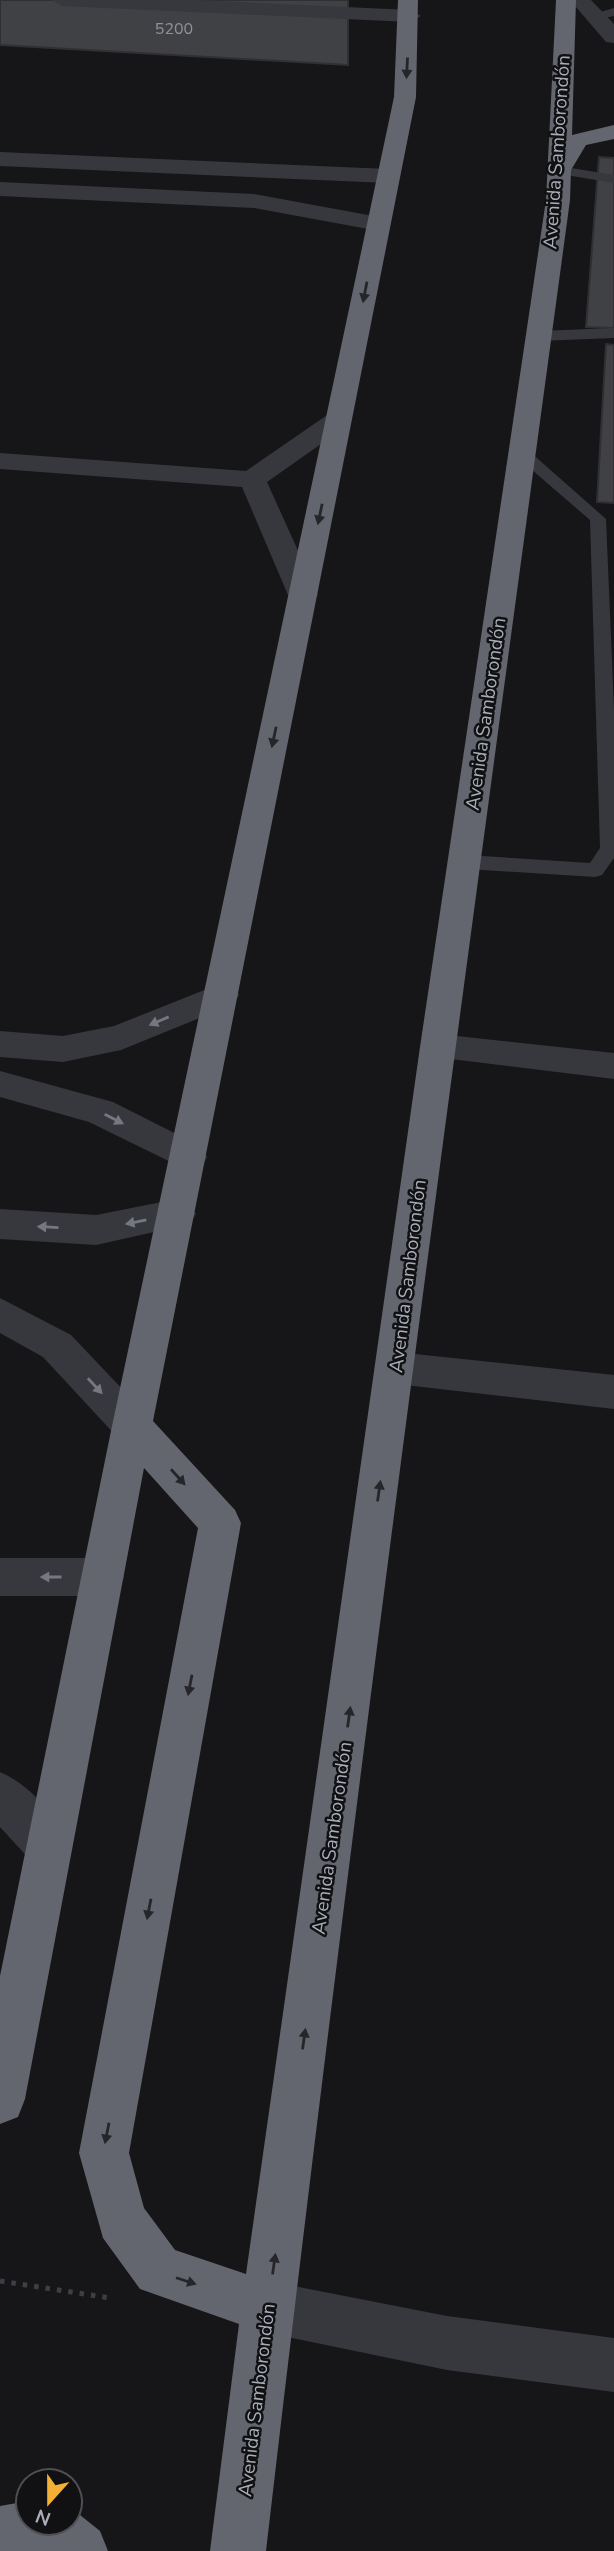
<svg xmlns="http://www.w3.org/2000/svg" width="614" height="2551" font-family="'Nunito Sans',sans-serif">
<rect width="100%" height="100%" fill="#161618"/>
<!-- building -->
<path fill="#404145" stroke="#303034" stroke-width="2" d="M0,0H348V65L0,45Z
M599,157L614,158V328L586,327Z
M606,344L614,345V503L597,502Z"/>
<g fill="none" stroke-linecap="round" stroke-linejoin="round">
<!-- path -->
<path stroke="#3d3f44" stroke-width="5" stroke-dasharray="4.5 7" stroke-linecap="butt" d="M0,2281L110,2298"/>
<!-- lane -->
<path fill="#37383d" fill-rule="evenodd" d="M614,8V16L593,20L587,16Z
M559,166L614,175V183L554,173L552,170Z
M614,328V338L539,341L531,336L539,331Z
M523,449L529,451L606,519L614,710V858L602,875L595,877L466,869L456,862L466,855L590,863L600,848L590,520L517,457L515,454Z"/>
<!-- street -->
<path fill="#37383d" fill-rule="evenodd" d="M52,0H198L410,10L421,16L410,22L62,6Z
M570,0H591L614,24V43L606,42Z
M0,152L388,169L396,171L400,176L396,181L388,183L0,166Z
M0,182L254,194L379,217L387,219L391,224L387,229L379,231L254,208L0,196Z
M339,411L348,413L352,419L348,425L267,482L318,595L313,601L303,604L293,601L288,595L242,487L0,469V453L246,471L330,413Z
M222,983L234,986L239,995L234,1004L121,1050L63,1062L0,1057V1031L63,1036L114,1026Z
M438,1034L614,1053V1079L426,1056L420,1047L426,1038Z
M0,1071L113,1102L202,1147L207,1157L202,1167L189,1171L89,1122L0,1097Z
M177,1199L190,1204L196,1214L190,1224L96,1245L0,1239V1209L96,1215Z
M0,1298L71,1335L146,1414L152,1426L146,1438L132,1443L118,1438L43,1357L0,1333Z
M396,1352L614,1375V1409L396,1384L382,1380L376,1368L382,1356Z
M0,1558H103L118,1564L124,1577L118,1590L103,1596H0Z
M0,1772C29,1784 60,1819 72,1847L65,1863L49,1869L33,1863L0,1827Z
M268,2281L447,2316L614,2338V2392L447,2370L268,2333L249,2326L242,2307L249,2288Z"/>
<!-- highway -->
<path fill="#63666e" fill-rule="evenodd" d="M398,0H418L416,97L153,1421L235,1510L241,1523L129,2153L144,2208L175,2250L246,2274L420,1047L546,200L556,0H576L572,135L614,125V139L586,145L571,170L570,200C464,983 357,1766 266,2551H210L239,2324L140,2289L103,2238L79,2153L198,1528L144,1468L25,2099L18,2117L0,2124V1976L112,1426L394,97Z
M28,2501V2523H70V2507L100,2531L108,2551H0V2506Z"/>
</g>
<!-- one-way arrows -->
<defs><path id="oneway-solid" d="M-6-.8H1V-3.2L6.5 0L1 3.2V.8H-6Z" transform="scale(1.75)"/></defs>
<g fill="#26262a">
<use href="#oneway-solid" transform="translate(407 68) rotate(93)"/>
<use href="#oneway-solid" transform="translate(365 292) rotate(101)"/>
<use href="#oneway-solid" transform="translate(320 514) rotate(102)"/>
<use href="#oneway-solid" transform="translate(274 737) rotate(102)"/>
<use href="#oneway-solid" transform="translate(178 1477) rotate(48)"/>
<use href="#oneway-solid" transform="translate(379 1491) rotate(-82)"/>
<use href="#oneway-solid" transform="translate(190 1685) rotate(101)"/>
<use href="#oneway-solid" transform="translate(349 1717) rotate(-82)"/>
<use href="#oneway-solid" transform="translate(149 1909) rotate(101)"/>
<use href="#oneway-solid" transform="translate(304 2039) rotate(-82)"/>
<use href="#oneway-solid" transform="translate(107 2133) rotate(101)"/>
<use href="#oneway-solid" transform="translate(274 2264) rotate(-82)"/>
<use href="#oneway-solid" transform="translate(186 2281) rotate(18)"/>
</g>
<g fill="#757881">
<use href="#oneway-solid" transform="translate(159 1021) rotate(157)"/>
<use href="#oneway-solid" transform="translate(114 1119) rotate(27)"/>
<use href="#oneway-solid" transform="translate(136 1222) rotate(169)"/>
<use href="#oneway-solid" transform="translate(48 1227) rotate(-177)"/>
<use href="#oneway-solid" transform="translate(95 1386) rotate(47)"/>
<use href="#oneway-solid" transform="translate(51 1577) rotate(-180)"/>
</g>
<g text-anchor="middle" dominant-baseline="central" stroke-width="5" stroke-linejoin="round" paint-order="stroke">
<!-- number labels -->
<g font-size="16" fill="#8e929b">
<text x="174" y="29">5200</text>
</g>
<!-- street labels -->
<g font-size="19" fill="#a8adb8" stroke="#111113">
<text transform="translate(557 152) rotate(-86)">Avenida Samborondón</text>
<text transform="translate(486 714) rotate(-82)">Avenida Samborondón</text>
<text transform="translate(408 1276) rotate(-83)">Avenida Samborondón</text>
<text transform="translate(332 1838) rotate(-82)">Avenida Samborondón</text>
<text transform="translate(257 2400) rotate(-83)">Avenida Samborondón</text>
</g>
</g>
<!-- north arrow -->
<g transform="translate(49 2502) rotate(201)"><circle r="33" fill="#111113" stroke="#4d4f55" stroke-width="2"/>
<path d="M0-5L12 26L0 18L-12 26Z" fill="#f2b134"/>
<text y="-10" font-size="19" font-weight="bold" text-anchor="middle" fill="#a8adb8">N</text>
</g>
</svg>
